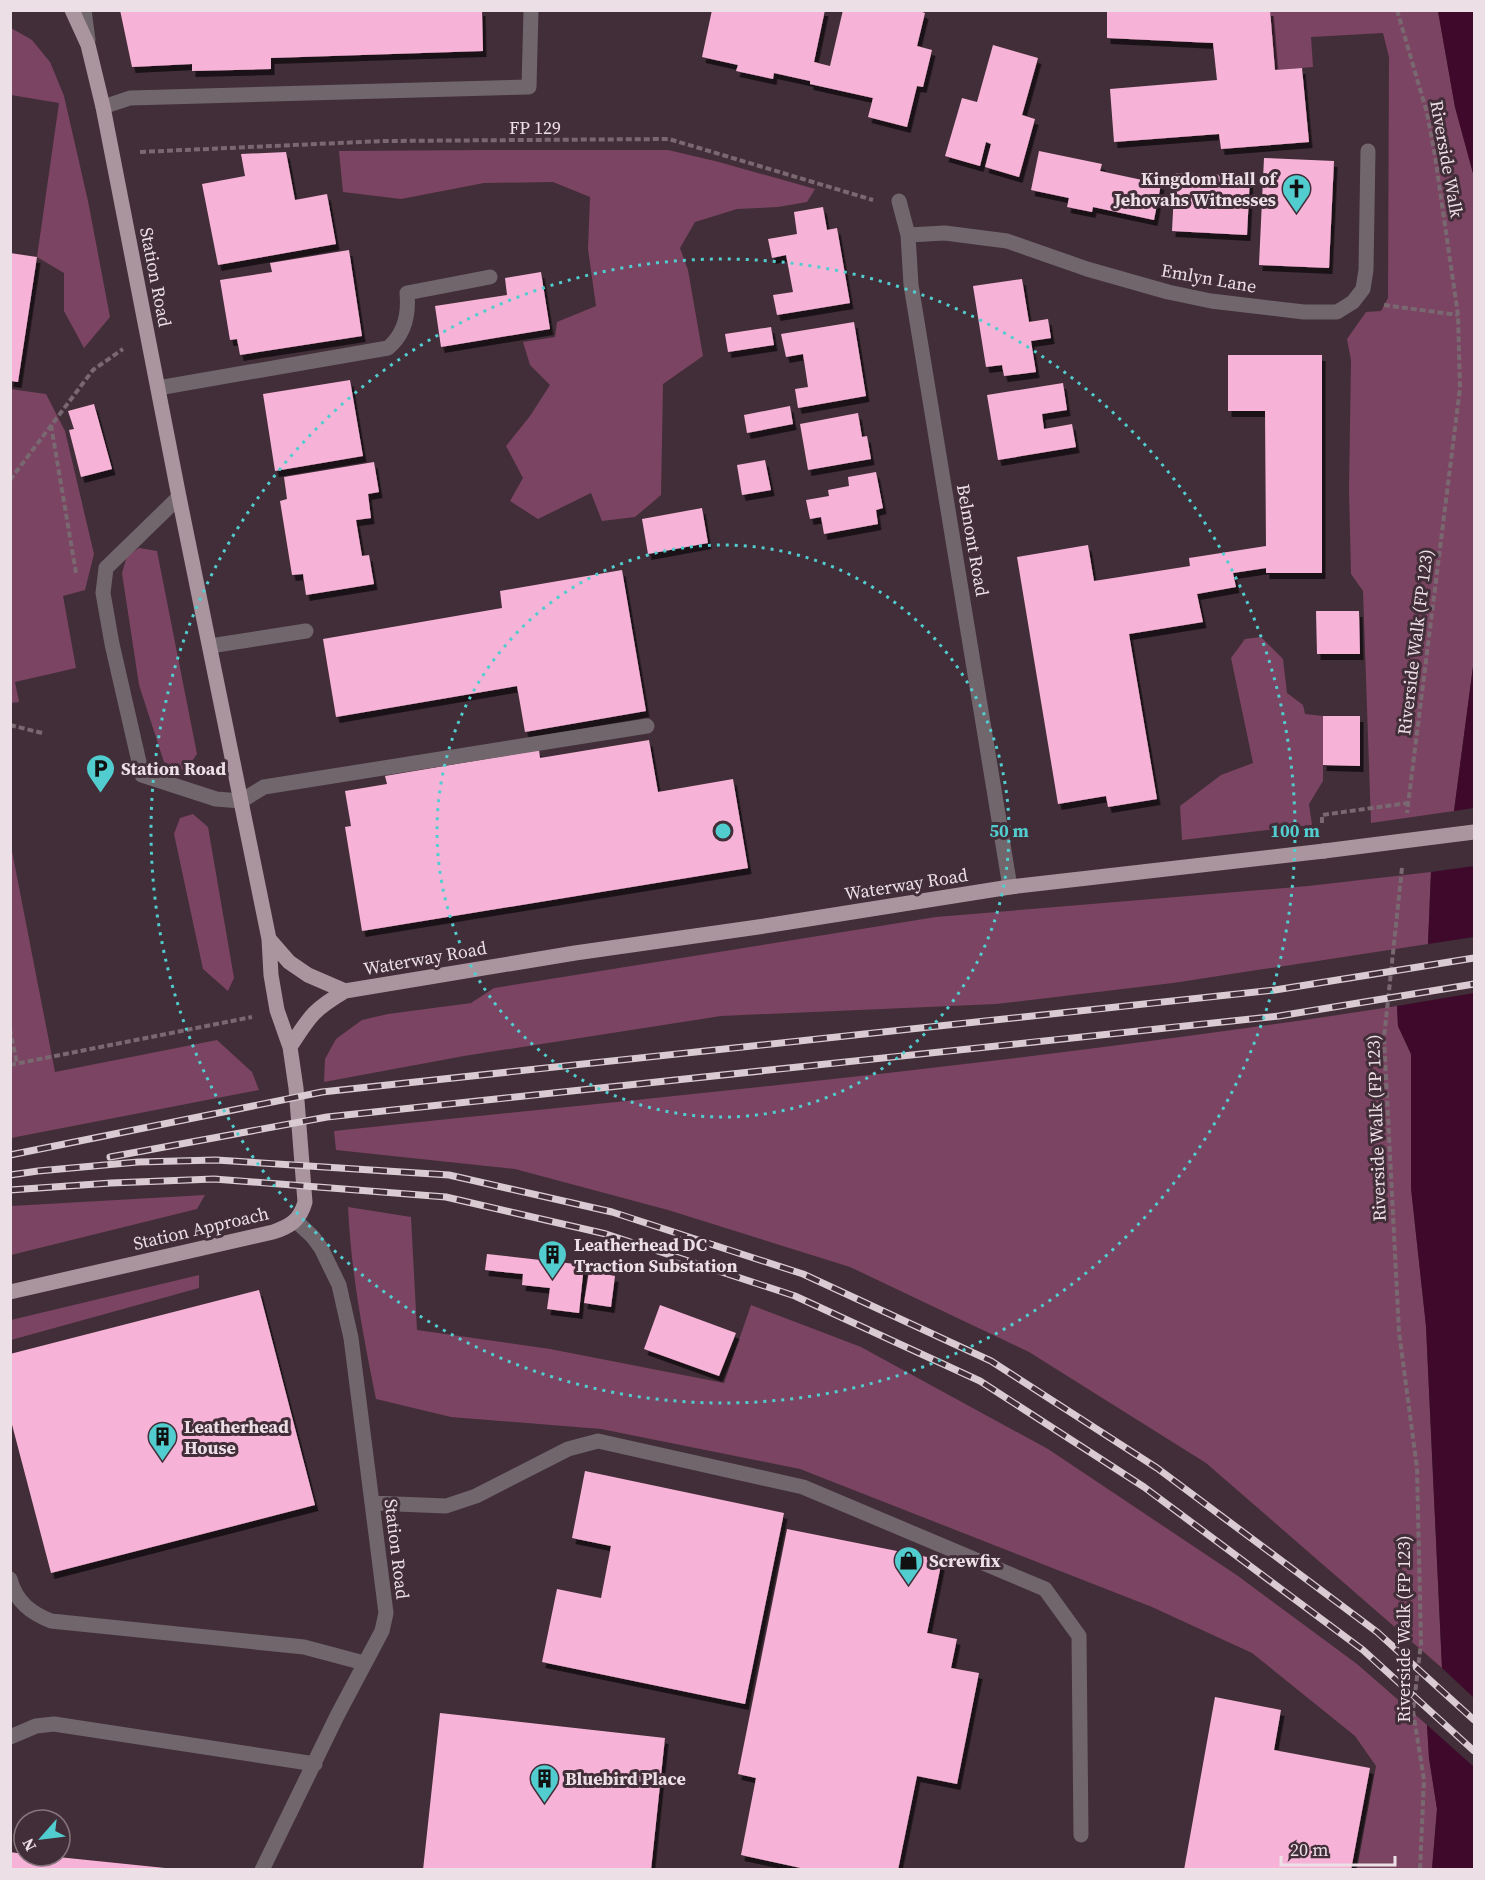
<svg xmlns="http://www.w3.org/2000/svg" width="1485" height="1880" font-family="'Source Serif 4',serif">
<defs>
<filter id="shadow"><feDropShadow dx="3.5" dy="6" stdDeviation="0" flood-color="#0009"/></filter>
</defs>
<rect width="100%" height="100%" fill="#422e38"/>
<!-- green -->
<path fill="#7b4462" d="M1270,11H1438L1455,107L1474,177V659L1454,811L1371,823L1363,591L1351,574L1349,489L1351,360L1347,339L1366,312L1381,311L1388,298L1389,57L1383,33L1311,37L1313,67L1275,70Z
M11,28L32,40L50,62L64,96L88,201L110,317L84,348L64,311V273L37,257L59,103L11,95Z
M485,150H668L719,162L815,189L807,202L778,207L737,209L695,222L680,248L688,270L703,356L663,384L661,495L635,517L602,521L591,493L538,519L510,501L523,478L506,446L530,416L550,385L530,365L523,342L555,337L557,322L596,306L588,249L590,197L553,182L484,183L401,199L343,192L339,151Z
M10,389L46,394L65,431L94,554L85,590L63,596L76,668L15,682L19,702L11,703Z
M139,548L157,551L197,754L185,771L164,762L139,685L122,573L127,556Z
M1261,637L1283,659L1287,693L1303,705L1305,714L1323,716V781L1309,804L1312,825L1182,840L1180,806L1221,775L1253,763L1231,658L1245,639Z
M193,814L208,827L234,978L228,991L203,969L174,834L180,818Z
M10,841L55,1072L217,1040L252,1072L259,1090L11,1138Z
M1431,872L1428,944L1173,983L996,1004L721,1016L464,1056L324,1082L325,1059L336,1039L362,1020L388,1014L471,1003L494,988L936,917L1308,886Z
M1397,1006L1398,1026L1411,1054V1188L1426,1326L1442,1668L1206,1463L1029,1352L850,1267L668,1210L515,1169L336,1150L334,1131C689,1094 1044,1061 1397,1006Z
M205,1195L197,1209L11,1255V1206Z
M348,1207L411,1217L417,1330L550,1349L724,1383L751,1305L861,1347L1048,1449L1238,1576L1357,1664L1427,1725L1429,1758L1437,1809L1432,1869H1357L1376,1766L1355,1736L1252,1653L1152,1607L800,1469L601,1429L451,1417L376,1399C363,1335 351,1272 348,1207Z
M199,1275V1288L11,1340V1320Z"/>
<!-- water -->
<path fill="#3e092b" d="M1438,11H1474V177L1455,107Z
M1474,659V808L1454,811Z
M1474,866V937L1428,944L1431,872Z
M1474,993V1698L1442,1668L1426,1326L1411,1188V1054L1398,1026L1397,1006Z
M1427,1725L1474,1767V1869H1432L1437,1809L1429,1758Z"/>
<!-- building -->
<path fill="#f7b3d7" filter="url(#shadow)" d="M120,10H482L483,51L271,58V69L192,71V64L132,67Z
M712,10H825L814,62L830,66L843,10H916L925,13L917,46L932,50L923,87L917,86L907,127L868,117L873,98L810,84V81L774,73L773,79L736,71L738,65L702,57Z
M1107,10H1270L1275,70L1302,68L1309,142L1221,149L1219,134L1114,142L1110,89L1217,80L1213,43L1107,38Z
M993,45L1038,58L1022,115L1035,119L1019,177L985,167L991,144L986,142L980,166L945,156L962,98L977,102Z
M1039,151L1102,164L1100,171L1161,184L1154,220L1093,207L1092,212L1067,207L1069,198L1031,190Z
M286,152L295,200L327,194L336,244L218,265L202,184L245,176L241,154Z
M1264,158L1334,161L1329,268L1259,265Z
M1175,173L1250,176L1247,235L1172,231Z
M823,207L827,230L837,228L850,303L777,315L773,295L793,292L786,255L772,258L768,239L797,234L794,212Z
M349,250L362,336L240,355L237,339L230,340L220,280L272,272L270,263Z
M10,253L37,257L18,382L10,381Z
M541,272L550,329L441,347L435,306L507,295L505,278Z
M1022,279L1029,322L1048,319L1051,338L1031,341L1036,372L1004,376L1002,365L986,367L973,286Z
M854,322L866,396L798,408L795,389L808,387L803,354L786,357L781,334Z
M771,327L774,345L728,352L725,334Z
M1228,355H1322V573H1266V568L1233,573L1236,587L1197,594L1203,622L1129,634L1157,799L1108,807L1106,796L1058,804L1017,557L1088,545L1094,581L1190,566L1189,558L1266,546L1265,411H1228Z
M350,380L363,456L275,471L263,394Z
M1063,383L1067,410L1042,414L1044,429L1072,424L1076,447L998,460L987,395Z
M94,404L112,469L81,477L69,430L74,429L68,411Z
M790,406L793,424L747,433L744,415Z
M858,413L862,437L867,436L871,459L808,470L800,424Z
M765,460L771,490L742,495L737,465Z
M374,462L379,492L368,494L371,518L356,520L362,556L369,555L374,584L306,595L303,574L292,575L280,501L287,499L284,477Z
M876,472L883,508L876,510L878,524L824,534L821,517L810,519L806,500L829,496L828,490L849,486L848,477Z
M702,508L708,543L648,554L642,519Z
M622,570L646,711L525,732L517,686L336,717L323,639L502,608L500,591Z
M1316,611H1359L1360,654H1317Z
M1323,716H1360V766L1323,765Z
M649,740L658,792L733,779L748,868L362,931L345,827L351,826L345,791L387,784L385,776L539,750L540,758Z
M487,1254L584,1265L579,1313L547,1309L550,1288L522,1285L523,1274L485,1270Z
M589,1271L615,1276L611,1307L584,1303Z
M259,1290L315,1505L51,1573L10,1417V1354Z
M660,1305L736,1333L719,1376L644,1349Z
M585,1471L784,1513L745,1704L542,1662L557,1589L601,1598L611,1546L572,1538Z
M787,1529L942,1560L927,1633L957,1639L951,1668L979,1673L957,1784L917,1776L898,1870H810L741,1855L756,1778L738,1774Z
M1215,1697L1281,1710L1274,1750L1370,1768L1351,1870H1184Z
M440,1713L665,1738L651,1870H423Z
M10,1852L24,1854V1856H48L165,1868V1870H10Z"/>
<g fill="none" stroke-linecap="round" stroke-linejoin="round">
<!-- path -->
<path stroke="#796870" stroke-width="4" stroke-dasharray="6 3" stroke-linecap="butt" d="M1397,10L1427,113L1435,156L1458,315L1460,388L1407,813
M140,152L383,141L669,139L873,200
M1384,305L1458,315
M51,425L76,573
M10,480L93,370L123,349
M10,725L42,733
M1322,823V815L1408,803
M1402,868L1384,1038L1399,1332L1417,1468L1421,1643L1413,1711L1424,1780L1420,1870
M10,1029L17,1064
M10,1065L252,1017"/>
<!-- minor -->
<path stroke="#70666b" stroke-width="15" d="M84,10L88,40
M103,107L130,98L529,87L531,10
M899,201L908,235L911,285L1010,887
M908,235L945,233L1007,241L1087,269L1168,292L1211,301L1304,312H1337L1353,302L1363,289L1366,270L1368,151
M158,388L388,348C405,334 409,314 407,293L490,277
M179,497L106,568L103,593L112,644L142,775L216,799L241,801L264,787L647,726
M210,646L306,631
M372,1503L446,1506L476,1496L568,1449L598,1441L803,1487L1045,1589L1079,1636L1081,1835
M10,1579C16,1602 31,1613 51,1621L304,1647L364,1663
M10,1737L36,1726L54,1724L315,1764
M262,1870L337,1716L382,1631L386,1613L351,1338L339,1285L321,1248L313,1237L296,1221"/>
<!-- major -->
<path stroke="#aa959f" stroke-width="15" d="M269,939L289,962L308,975L345,991
M290,1047C310,1016 313,1010 345,991L575,953L758,927L1010,887L1324,851
M10,1292L273,1232C291,1226 300,1220 305,1202L296,1088L290,1047L277,1010L271,975L269,939L179,497L103,107L88,45L72,10"/>
<defs>
<path id="rail" d="M10,1155L322,1092L1275,990L1474,958
M110,1157L327,1117L1279,1016L1474,984
M10,1175L38,1171L138,1162L216,1160L449,1175L612,1212L803,1274L991,1361L1157,1468L1377,1632L1474,1720
M10,1190L111,1183L214,1179L446,1197L606,1234L795,1296L980,1381L1144,1487L1363,1650L1474,1751"/>
</defs>
<!-- rail casing -->
<use href="#rail" stroke="#d9cbd1" stroke-width="7"/>
<!-- rail -->
<use href="#rail" stroke="#422e38" stroke-width="4.5" stroke-dasharray="14" stroke-linecap="butt"/>
<!-- major-bridge -->
<path stroke="#aa959f" stroke-width="15" d="M1324,851L1474,832"/>
</g>
<!-- distance rings -->
<g fill="none" stroke="#52cdcf" stroke-width="3" stroke-dasharray="3 6">
<circle cx="723" cy="831" r="286"/>
<circle cx="723" cy="831" r="572"/>
</g>
<!-- icons -->
<defs>
<symbol id="church-pin" viewBox="-11 -11 22 30"><path d="M0 17L-7.5 6A9.5 9.5 0 1 1 7.5 6Z" fill="#52cdcf" stroke="#422e38"/><path d="M-1.2-6h2.4v3.5h3.3v2.4h-3.3V6h-2.4V-.1h-3.3v-2.4h3.3Z" fill="#111"/></symbol>
<symbol id="parking-pin" viewBox="-11 -11 22 30"><path d="M0 17L-7.5 6A9.5 9.5 0 1 1 7.5 6Z" fill="#52cdcf" stroke="#422e38"/><path d="M-3.5-5.5H1a3.5 3.5 0 0 1 0 7H-1V5.5H-3.5ZM-1-3.4V-.6H.8a1.4 1.4 0 0 0 0-2.8Z" fill="#111"/></symbol>
<symbol id="building-pin" viewBox="-11 -11 22 30"><path d="M0 17L-7.5 6A9.5 9.5 0 1 1 7.5 6Z" fill="#52cdcf" stroke="#422e38"/><path d="M-4-6H4V6H1V3H-1V6H-4ZM-2.5-4.3h1.7v1.8h-1.7ZM.8-4.3h1.7v1.8H.8ZM-2.5-1h1.7V.8h-1.7ZM.8-1h1.7V.8H.8Z" fill="#111"/></symbol>
<symbol id="shop-pin" viewBox="-11 -11 22 30"><path d="M0 17L-7.5 6A9.5 9.5 0 1 1 7.5 6Z" fill="#52cdcf" stroke="#422e38"/><path d="M-5-2.5h2.3a2.7 3.5 0 0 1 5.4 0H5L5.5 6h-11ZM-1.5-2.5h3a1.5 2.3 0 0 0-3 0Z" fill="#111"/></symbol>
</defs>
<g fill-rule="evenodd">
<use href="#church-pin" x="1280" y="172" width="33" height="45"/>
<use href="#parking-pin" x="84" y="752" width="33" height="45"/>
<use href="#building-pin" x="536" y="1238" width="33" height="45"/>
<use href="#building-pin" x="146" y="1420" width="33" height="45"/>
<use href="#shop-pin" x="892" y="1544" width="33" height="45"/>
<use href="#building-pin" x="528" y="1762" width="33" height="45"/>
</g>
<g text-anchor="middle" dominant-baseline="central" stroke-width="6" stroke-linejoin="round" paint-order="stroke">
<!-- street labels -->
<g font-size="18" fill="#ecdfe5" stroke="#422e38">
<text x="535" y="127">FP 129</text>
<text transform="translate(1447 159) rotate(80)">Riverside Walk</text>
<text transform="translate(156 277) rotate(79)">Station Road</text>
<text transform="translate(1209 278) rotate(10)">Emlyn Lane</text>
<text transform="translate(973 540) rotate(80)">Belmont Road</text>
<text transform="translate(1415 642) rotate(-83)">Riverside Walk (FP 123)</text>
<text transform="translate(906 884) rotate(-9)">Waterway Road</text>
<text transform="translate(425 958) rotate(-10)">Waterway Road</text>
<text transform="translate(1376 1128) rotate(-92)">Riverside Walk (FP 123)</text>
<text transform="translate(201 1228) rotate(-13)">Station Approach</text>
<text transform="translate(397 1549) rotate(83)">Station Road</text>
<text transform="translate(1403 1629) rotate(-90)">Riverside Walk (FP 123)</text>
</g>
<!-- poi labels -->
<g font-size="18" font-weight="bold" fill="#ecdfe5" stroke="#422e38" text-anchor="start">
<text x="1276" y="178" text-anchor="end">Kingdom Hall of<tspan x="1276" dy="21">Jehovahs Witnesses</tspan></text>
<text x="121" y="768">Station Road</text>
<text x="574" y="1244">Leatherhead DC<tspan x="574" dy="21">Traction Substation</tspan></text>
<text x="184" y="1426">Leatherhead<tspan x="184" dy="21">House</tspan></text>
<text x="929" y="1560">Screwfix</text>
<text x="565" y="1778">Bluebird Place</text>
</g>
</g>
<circle cx="723" cy="831" r="9" fill="#52cdcf" stroke="#422e38" stroke-width="3"/>
<g font-size="18" text-anchor="middle" font-weight="bold" fill="#52cdcf" stroke="#422e38" stroke-width="6" stroke-linejoin="round" paint-order="stroke">
<text x="1009" y="837">50 m</text>
<text x="1295" y="837">100 m</text>
</g>
<!-- border -->
<rect width="1485" height="1880" fill="none" stroke="#ecdfe5" stroke-width="24"/>
<!-- north arrow -->
<g transform="translate(42 1838) rotate(242)"><circle r="28" fill="#422e38" stroke="#86757d" stroke-width="1.5"/>
<path d="M0-4.5L10 22L0 15L-10 22Z" fill="#52cdcf"/>
<text y="-9" font-size="16" font-weight="bold" text-anchor="middle" fill="#ecdfe5">N</text>
</g>
<!-- scale -->
<path d="M1281 1856v9h114v-9" fill="none" stroke="#ecdfe5" stroke-width="3"/>
<text x="1290" y="1856" font-size="18" fill="#ecdfe5" stroke="#422e38" stroke-width="4.5" paint-order="stroke">20 m</text>
</svg>
